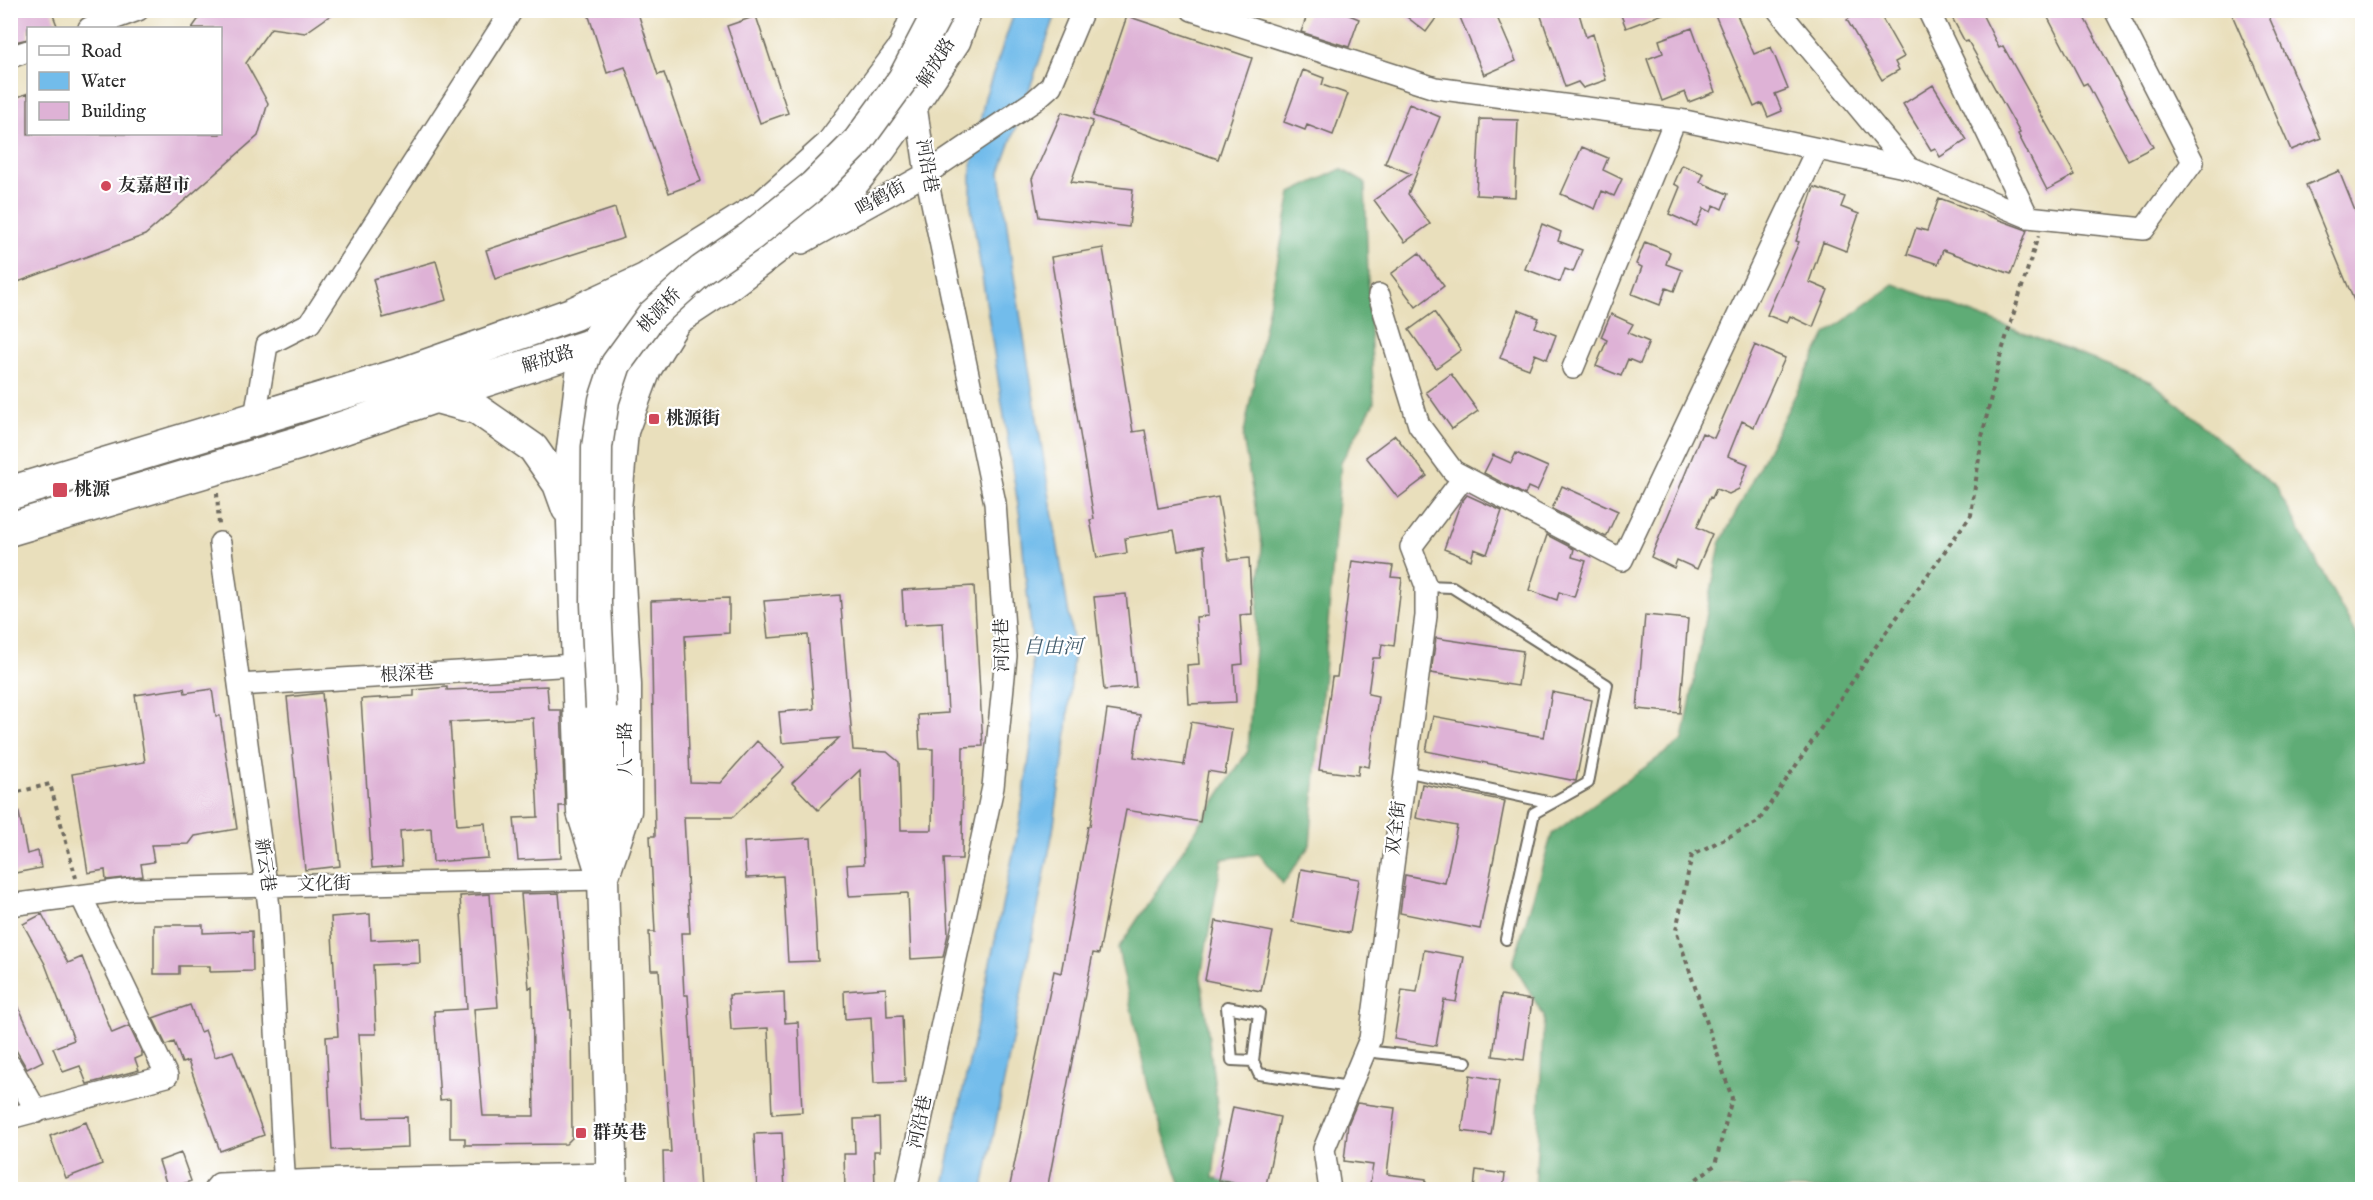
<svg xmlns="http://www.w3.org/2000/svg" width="2373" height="1200" font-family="'IM FELL English','Noto Serif SC',serif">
<rect width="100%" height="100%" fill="#fff"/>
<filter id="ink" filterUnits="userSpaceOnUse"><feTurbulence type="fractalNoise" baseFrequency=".0167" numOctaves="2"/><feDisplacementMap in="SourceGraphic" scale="12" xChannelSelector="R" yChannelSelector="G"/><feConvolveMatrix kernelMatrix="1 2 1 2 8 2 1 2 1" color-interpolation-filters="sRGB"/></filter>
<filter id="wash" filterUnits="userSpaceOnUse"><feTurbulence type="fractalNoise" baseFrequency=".008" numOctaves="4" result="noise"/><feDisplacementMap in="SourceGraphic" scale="24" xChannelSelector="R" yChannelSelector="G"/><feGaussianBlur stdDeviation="1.35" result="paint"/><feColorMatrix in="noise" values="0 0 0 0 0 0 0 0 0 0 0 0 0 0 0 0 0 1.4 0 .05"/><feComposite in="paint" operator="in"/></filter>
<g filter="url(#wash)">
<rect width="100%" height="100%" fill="#e9dfbc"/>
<!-- forest -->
<path fill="#5eac76" stroke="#446c50" stroke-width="1.5" d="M1341,169L1365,183L1369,307L1374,403L1341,462L1310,845L1283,884L1259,854L1222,859L1201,976L1219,1121L1213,1178L1257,1189H1182L1149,1090L1118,949L1248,751L1262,545L1243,438L1291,193Z
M1894,284L2152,382L2277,489L2362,646V1189H1535L1544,1016L1513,964L1552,834L1683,740L1720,544L1826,334Z"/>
<!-- water -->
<path fill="#72bceb" stroke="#4e748b" stroke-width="1.5" d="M1015,11H1057L1000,172L1012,264L1074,646L1066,741L1053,831L983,1189L942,1190L1019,826L1033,733L1032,643L1020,518L971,206V170L985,97Z"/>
<g id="blocks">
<!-- building -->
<path fill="#deb2d6" d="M10,10H51L58,28H28V39L10,43Z
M205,10H338L305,33L271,28L246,63L268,103L258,136L145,235L10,285V100L28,93V134H220V28H192Z
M587,10H637L658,75L664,73L701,181L669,193L625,67L607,73Z
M1309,10H1337L1359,19L1349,47L1301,32Z
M1398,10H1442L1426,32Z
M1457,10H1494L1516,61L1484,75Z
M1539,10H1578L1586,37L1593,34L1606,80L1583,88L1578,82L1565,87Z
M1619,10H1668V12L1626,28Z
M1713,10H1735L1754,54L1771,47L1788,89L1775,94L1782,111L1768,117L1762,103L1754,107Z
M1862,10L1868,16L1878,11L1904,57L1895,62L1899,70L1882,80L1847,20Z
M1948,10H1980L1999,48L2003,46L2075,175L2047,190L2018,134L2020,133L1968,41L1965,42Z
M2044,10H2080L2153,147L2128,160L2087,83L2083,85Z
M2230,10H2266L2321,138L2291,150Z
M756,16L788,113L760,123L727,26Z
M1127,16L1252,58L1218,159L1093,116Z
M1692,28L1715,92L1689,102L1685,92L1662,101L1647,59L1663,53L1659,40Z
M1303,70L1324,78L1322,85L1348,94L1333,135L1307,125L1305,130L1284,122Z
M1933,85L1967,140L1940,157L1935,148L1931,150L1903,104Z
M1409,104L1440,117L1408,194L1430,224L1405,242L1374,200L1411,174L1385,163Z
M1062,112L1093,121L1071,182L1133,189L1129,227L1039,217L1032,179Z
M1480,119L1518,120L1515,197L1476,195Z
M1582,147L1608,158L1603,170L1622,179L1614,196L1602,191L1595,209L1561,194Z
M1682,165L1704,174L1700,182L1728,194L1722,209L1714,205L1711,212L1704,208L1696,226L1669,214L1680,187L1674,184Z
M2339,171L2362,228V320L2306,185Z
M1814,187L1845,197L1841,207L1859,214L1846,251L1823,242L1809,282L1828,290L1813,327L1790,316L1787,323L1767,315L1799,242L1796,241Z
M1939,198L2027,230L2011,274L1943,250L1938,264L1907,254L1916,228L1927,231Z
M615,208L624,238L495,279L486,250Z
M1542,224L1561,232L1558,241L1582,250L1573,272L1565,269L1560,282L1525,269Z
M1645,242L1670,252L1666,264L1682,270L1674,291L1666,288L1660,305L1632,294L1642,267L1636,264Z
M1103,248L1133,432L1145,430L1158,508L1218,497L1229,560L1249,558L1252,614L1240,615L1243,664L1234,665L1236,702L1189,704L1187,665L1199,664L1196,617L1208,616L1204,546L1178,551L1174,530L1125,538L1127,553L1097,558L1090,520L1094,519L1051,257Z
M1419,253L1444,286L1416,307L1391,274Z
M436,261L447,300L383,318L373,279Z
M1518,310L1539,318L1535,327L1556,335L1547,359L1535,354L1529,369L1500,358Z
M1434,312L1461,350L1436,368L1409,330Z
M1611,314L1633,324L1628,333L1649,342L1640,364L1628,359L1621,376L1596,366L1607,340L1601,337Z
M1755,345L1785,358L1754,427L1742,421L1728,456L1748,464L1739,489L1729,494L1716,489L1712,498L1710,497L1697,527L1712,534L1697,569L1677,560L1674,568L1651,557L1702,433L1714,438Z
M1451,374L1478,411L1452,429L1426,392Z
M1395,435L1427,476L1398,498L1366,457Z
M1516,453L1548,467L1537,491L1528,487L1525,495L1484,473L1493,455L1511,463Z
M1562,486L1618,511L1606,537L1552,509Z
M1467,495L1502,511L1487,554L1474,549L1471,560L1444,549L1460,504Z
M1547,535L1574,549L1572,557L1586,561L1574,597L1559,592L1557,600L1529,590Z
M1352,561L1393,566L1391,577L1402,578L1394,646L1382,644L1380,658H1373L1368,694L1378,696L1372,745L1369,767L1359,765L1358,775L1319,770L1332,677H1337Z
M974,586L983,746L963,747L962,859H944L948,934L943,957L911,959L908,893L849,896L847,865L864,864L860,770L818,810L792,783L839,738L782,743L779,712L814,709L808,635L768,638L764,601L840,595L853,750L887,752L899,762L901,830H932L933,749H920L918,715L948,713L943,623L904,625L902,590Z
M1126,594L1136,687L1104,690L1094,597Z
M729,598V633L685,636L690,782L720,783L757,741L784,767L733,817H684L690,933H681L684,995H688L700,1190H664L663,1152H671L659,970H651L649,932H655L650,836H655L651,601Z
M1645,615L1688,619L1680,713L1637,709Z
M1436,638L1523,651L1518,686L1431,673Z
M547,686L549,710H561L565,806H559L561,858L518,860L514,818L538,817L533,718L450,722L457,825L485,823L488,858L433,862L431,828L400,831L402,866L372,868L361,699L414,696V690L447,687V690Z
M184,688L185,693L212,689L216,716H220L237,829L195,836L189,844L151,845L154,862L141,864L143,876L106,880L105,870L88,873L72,774L145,762L135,695Z
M1552,692L1592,700L1576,781L1426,751L1433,716L1544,737Z
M322,693L340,866L305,870L287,697Z
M1107,710L1140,715L1134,757L1184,765L1191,722L1232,729L1225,774L1208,771L1200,822L1126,810L1099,954L1093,953L1047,1190H1009L1054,971L1061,973L1088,826H1090Z
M1422,784L1505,801L1480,929L1400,913L1405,875L1445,883L1457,826L1416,818Z
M10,808H18L27,854L38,851L41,868L10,874Z
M811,838L818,961L788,962L783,876L746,878L744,842Z
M1301,869L1359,879L1350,933L1292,922Z
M559,893L569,1010H571L572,1138L566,1144L465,1145V1138H450V1099L440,1100L434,1011L467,1009L460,896L490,894L498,1007L474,1009L483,1116H534L532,987L529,988L521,894Z
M42,914L68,963L82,957L112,1033L129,1026L142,1053V1056L135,1059L139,1070L87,1084L80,1066L63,1072L53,1048L74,1040L45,964L23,924Z
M370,914L371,940L419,938L420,963L373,965L376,1034H359L364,1118L407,1117L408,1147L332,1150L326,1037L338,1036L331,917Z
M1216,921L1273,932L1261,991L1205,980Z
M154,925H203V933L252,931L253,971L210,972V966H179V974H154Z
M1424,950L1464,957L1456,1002L1444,1000L1436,1046L1394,1039L1402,990L1417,992Z
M886,988L887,1017L902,1016L905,1082L874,1083L871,1017L845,1019L844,991Z
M11,990L43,1061L27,1069L10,1040Z
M784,992L785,1023L798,1022L802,1112L772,1114L768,1028L731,1030L729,995Z
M1501,995L1532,1000L1524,1060L1493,1056Z
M190,1005L200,1032L205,1030L215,1057L233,1051L264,1135L220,1151L188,1061L182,1063L174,1042L166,1045L153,1018Z
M1470,1075L1499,1080L1491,1135L1462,1131Z
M1357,1103L1395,1108L1387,1174L1426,1179L1425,1190H1369L1373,1165L1344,1161L1348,1124Z
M1233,1107L1280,1117L1265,1190L1218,1180Z
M879,1118L880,1151H874L875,1190H845L844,1154H855L854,1119Z
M86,1122L102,1164L66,1178L50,1136Z
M782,1133L785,1190H757L754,1134Z
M181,1153L191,1181L168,1189L159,1161Z
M1476,1170L1505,1174L1503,1190H1474Z"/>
</g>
</g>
<g filter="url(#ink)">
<use href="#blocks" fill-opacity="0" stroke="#6e6a5e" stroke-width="1.5"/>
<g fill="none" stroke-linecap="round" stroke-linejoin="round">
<defs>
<path id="service" d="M1426,586L1452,587L1607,685L1588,783L1534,813L1506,939
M1405,771L1552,803
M1365,1051L1466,1062
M1253,1061L1232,1060L1227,1007L1259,1013L1253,1061L1259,1074L1350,1087"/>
<path id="minor" d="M1192,10L1435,88L1685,121L1909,168L2028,217L2144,229L2193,162L2115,10
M1778,10L1909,168
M1928,10L2028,217
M89,28L138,10
M10,57L28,51
M802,243L926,174L1034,101L1051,86L1083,10
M1379,295L1419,425L1453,471L1622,560L1817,149
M1573,368L1675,120
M255,417L267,345L310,323L512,10
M220,543L269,907L285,1190
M239,685L575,665
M10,905L132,889L603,879
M10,1065L37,1112
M10,1118L167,1076L81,896
M214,1190L219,1184L346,1179L612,1174
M906,1190L993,787L1006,656L995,503L926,174L915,99
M1330,1190L1324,1149L1370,1039L1426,616V586L1411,547L1464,477"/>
<path id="secondary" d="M433,397L477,409L533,448L558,484L567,509
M601,708L603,879L612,1190
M603,879L582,812L570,465L581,375L591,347L616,311L642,285
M603,879L626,811V685L616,510L623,431L646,369L678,317"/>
<path id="primary" d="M10,493L407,373L573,314L646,280L765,206L831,147L904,50L920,10
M10,529L299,443L433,397L678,317L725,286L839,199L879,149L915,99L954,40L965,10"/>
</defs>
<!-- service casing -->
<use href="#service" stroke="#6e6a5e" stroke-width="14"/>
<!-- minor casing -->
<use href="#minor" stroke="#6e6a5e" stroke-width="24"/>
<!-- secondary casing -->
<use href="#secondary" stroke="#6e6a5e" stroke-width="33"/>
<!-- primary casing -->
<use href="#primary" stroke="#6e6a5e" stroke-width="36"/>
<!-- path -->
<path stroke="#6e6a5e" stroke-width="4" stroke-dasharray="4.5 4.5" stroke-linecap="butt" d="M217,493L219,525
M10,794L50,784L76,878
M1682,1190L1715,1165L1732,1098L1676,930L1692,855L1758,822L1874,649L1971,515L1982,437L2000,357L2038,236"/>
<!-- service -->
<use href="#service" stroke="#fff" stroke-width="10"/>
<!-- minor -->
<use href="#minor" stroke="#fff" stroke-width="21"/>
<!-- secondary -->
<use href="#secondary" stroke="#fff" stroke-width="30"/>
<!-- primary -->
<use href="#primary" stroke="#fff" stroke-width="33"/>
<defs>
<path id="secondary-bridge" d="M601,708L596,604L597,447L604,400L616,364L651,316L702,270L751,236L813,186L858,141L903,79L939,10"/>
</defs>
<!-- secondary-bridge casing -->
<use href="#secondary-bridge" stroke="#6e6a5e" stroke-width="33" stroke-linecap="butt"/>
<!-- secondary-bridge -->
<use href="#secondary-bridge" stroke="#fff" stroke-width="30"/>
</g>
</g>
<!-- markers -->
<g fill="#d1495b" stroke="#fff" stroke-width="2">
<circle cx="106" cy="186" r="6"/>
<rect x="648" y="413" width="12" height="12" rx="3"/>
<rect x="52" y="482" width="16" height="16" rx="3"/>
<rect x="575" y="1127" width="12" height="12" rx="3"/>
</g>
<g text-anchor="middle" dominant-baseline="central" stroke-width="4.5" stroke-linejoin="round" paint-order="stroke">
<!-- street labels -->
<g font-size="18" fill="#2b2b2b" stroke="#fff">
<text transform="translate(937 63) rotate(-58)">解放路</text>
<text transform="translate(926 166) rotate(80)">河沿巷</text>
<text transform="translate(881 199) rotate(-29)">鸣鹤街</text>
<text transform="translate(660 311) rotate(-47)">桃源桥</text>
<text transform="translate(548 360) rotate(-18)">解放路</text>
<text transform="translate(1003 645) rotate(-91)">河沿巷</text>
<text transform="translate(407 675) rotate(-3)">根深巷</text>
<text transform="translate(626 749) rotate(-90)">八一路</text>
<text transform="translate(1397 828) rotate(-83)">双全街</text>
<text transform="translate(264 865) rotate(82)">新云巷</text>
<text transform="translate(324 885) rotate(-1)">文化街</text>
<text transform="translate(921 1122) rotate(-78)">河沿巷</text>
</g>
<!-- poi labels -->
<g font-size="18" font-weight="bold" fill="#2b2b2b" stroke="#fff" text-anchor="start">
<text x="118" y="186">友嘉超市</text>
<text x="666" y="419">桃源街</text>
<text x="74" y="490">桃源</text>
<text x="593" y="1133">群英巷</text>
</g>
<!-- water labels -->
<g font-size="20" font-style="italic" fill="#445e6e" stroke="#fff">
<text x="1053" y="647">自由河</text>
</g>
</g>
<!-- margin -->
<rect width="2373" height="1200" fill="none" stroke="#fff" stroke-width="36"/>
<!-- legend -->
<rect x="27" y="27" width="195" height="108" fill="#ffffff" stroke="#aaaaaa" stroke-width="1.5"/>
<rect x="39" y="46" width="30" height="9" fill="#ffffff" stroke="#aaaaaa" stroke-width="1.5"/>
<text x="81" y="57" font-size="18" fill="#2b2b2b">Road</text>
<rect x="39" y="72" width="30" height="18" fill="#72bceb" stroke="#aaaaaa" stroke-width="1.5"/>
<text x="81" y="87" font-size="18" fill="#2b2b2b">Water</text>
<rect x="39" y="102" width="30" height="18" fill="#deb2d6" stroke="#aaaaaa" stroke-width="1.5"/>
<text x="81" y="117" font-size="18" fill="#2b2b2b">Building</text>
</svg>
